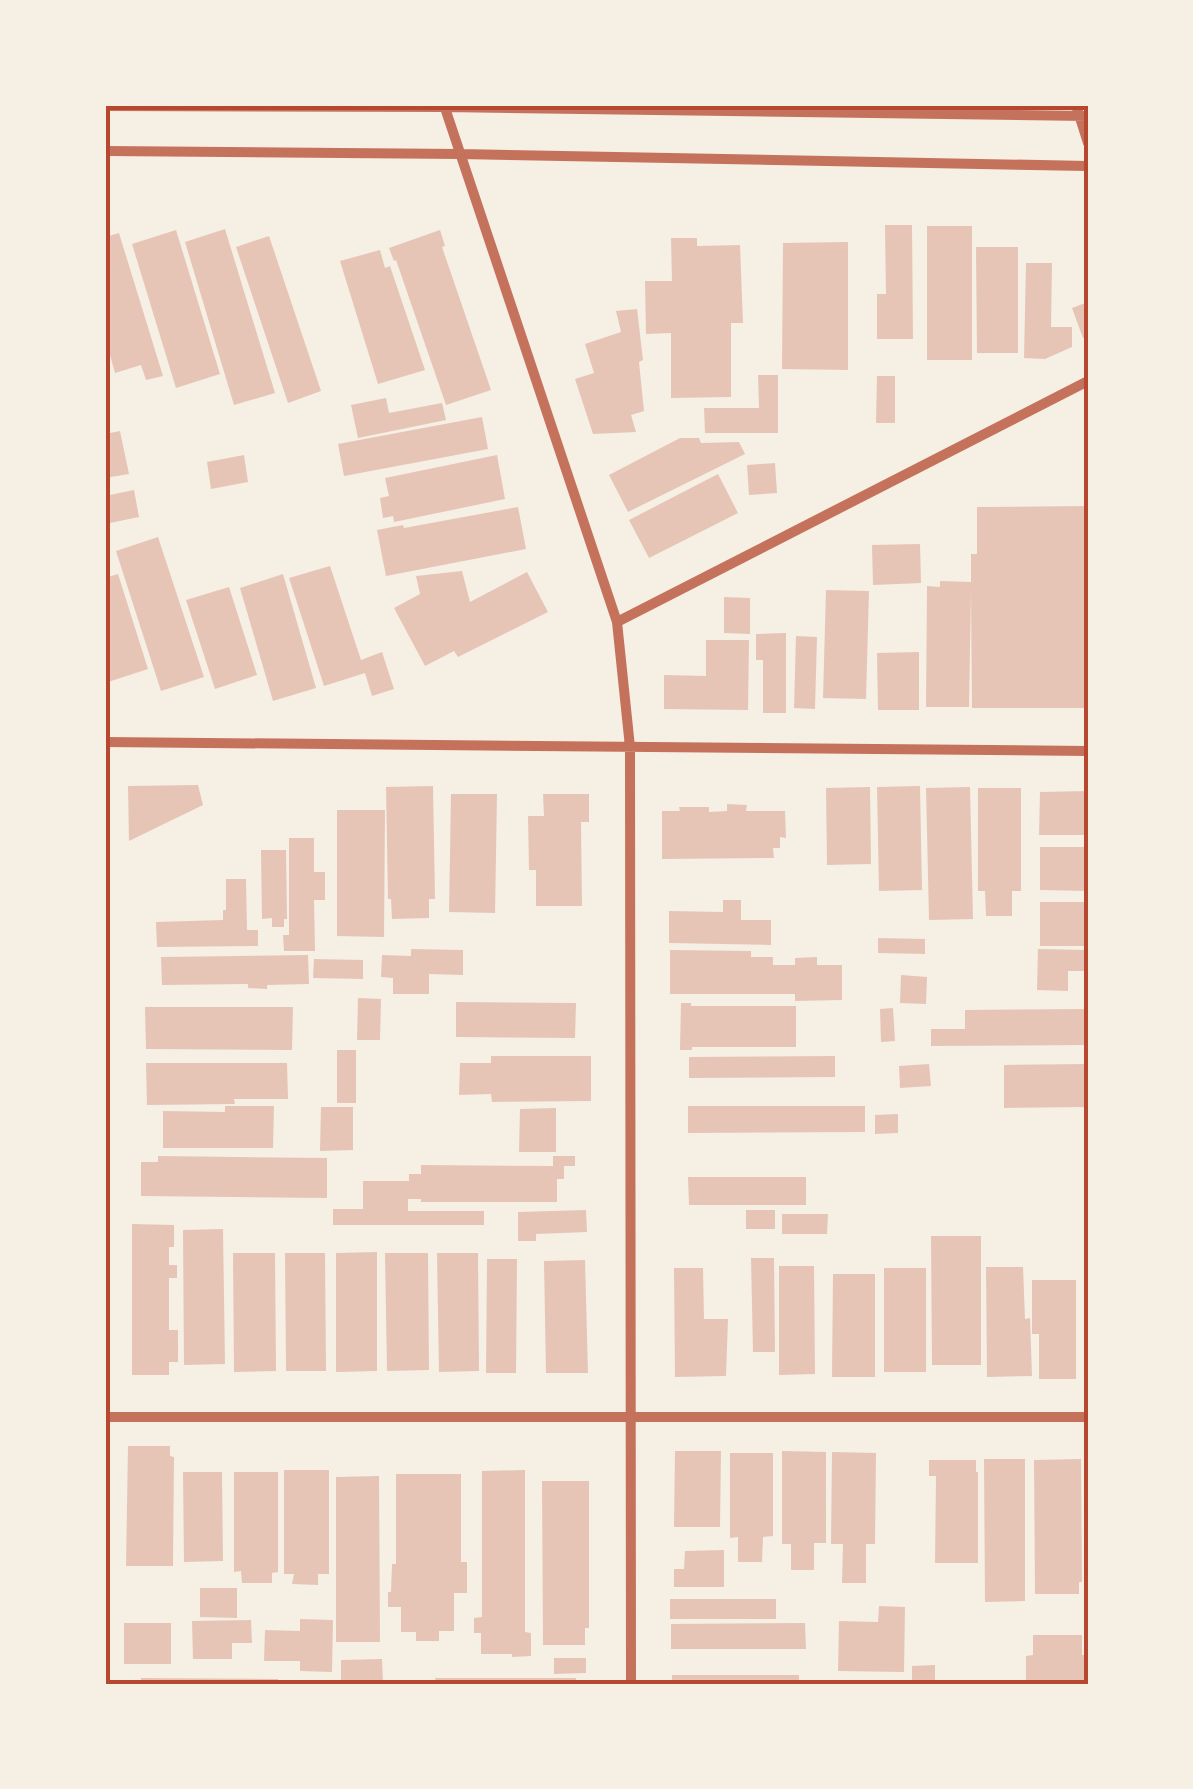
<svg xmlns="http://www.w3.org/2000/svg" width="1193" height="1789" font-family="'PT Sans',sans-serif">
<rect width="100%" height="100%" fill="#f6efe4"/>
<!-- building -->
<path fill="#e6c5b7" d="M885,225H912L913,339H877V294H886Z
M927,226H972V360H927Z
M225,229L275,393L234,405L185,242Z
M176,230L220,374L176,388L132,244Z
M440,230L445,246L442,247L491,390L446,405L396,260L394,261L389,248Z
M119,233L163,376L146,380L141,365L115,373L105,337V237Z
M269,236L321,391L288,403L236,247Z
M671,238H697V246L740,245L743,323H731V397L671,398V333L646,334L645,281H672Z
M848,242V370L782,369L783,243Z
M976,247H1018V353H977Z
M380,250L385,268L390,266L425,370L378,384L340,261Z
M1026,263H1052L1051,327H1072V347L1045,359L1024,358Z
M1088,302V337L1083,338L1072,308Z
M637,309L643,360L639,362L644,411L631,415L636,432L593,434L575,379L594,373L585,344L621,332L616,311Z
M758,375H778V433H705L704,408H759Z
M877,376H895V423H876Z
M386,398L389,413L442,403L446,420L358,438L351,405Z
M482,417L488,449L344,476L338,444Z
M120,431L129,474L105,478V434Z
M680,438H699L701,443L739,442L745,454L628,512L609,475Z
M244,455L248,482L211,489L207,462Z
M497,455L505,499L394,522L393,516L383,518L380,498L389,496L385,478Z
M775,463L777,493L749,495L747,465Z
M718,474L738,513L649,558L629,520Z
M134,490L139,517L105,524V496Z
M1088,506V708H972L971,592L969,707H926L927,586L940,587V581L971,582V554H977V507Z
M518,507L526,549L386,576L377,530L403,525L404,528Z
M158,537L204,677L161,691L116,551Z
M920,544L921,583L873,585L872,545Z
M330,566L361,660L382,652L394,689L372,696L365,673L324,686L289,578Z
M462,571L470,602L527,572L548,612L458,657L454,651L425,666L394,608L420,594L416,576Z
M118,574L148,669L105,683V578Z
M283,574L316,688L273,701L240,588Z
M229,587L257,675L215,689L186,600Z
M826,590L869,591L866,699L823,698Z
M724,597L750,598V634L724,633Z
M786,633V713H763V660H756V634Z
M796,636L817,637L815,709L794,708Z
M706,640H749L748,710L664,709V675L706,676Z
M919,652V710H878L877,653Z
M198,785L203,805L129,841L128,786Z
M433,786L435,899H429V918L392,919L391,899H388L386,787Z
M920,786L922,890L879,891L877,787Z
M870,787L871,864L827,865L826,788Z
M970,787L973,919L929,920L926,788Z
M978,788H1021V891H1012V916H986L985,891H978Z
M1088,791V835H1039L1040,792Z
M451,794H497L495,913L449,912Z
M543,794H589V822H581L582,906H536V870H529L528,816H544Z
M727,804L747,805L746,811H785L786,838L780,837V848H773L774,858L662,859V811H680L679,807H709V812L727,811Z
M337,810H385L384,937L337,936Z
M289,838H314V872H325V900H314L315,951H284L283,935H289Z
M1040,847H1088V891L1040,890Z
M261,850H286L287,919H284V927H272V918L262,919Z
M226,879H246L247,930H258V946L157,947L156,922L223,920V910H226Z
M723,900H741V920H771V945L669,943V911L723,912Z
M1040,902H1088V946H1040Z
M878,938L925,939V954L878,953Z
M411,949L463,950V975L429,974V994H393V978L381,977L382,955L411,956Z
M1038,949L1088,950V971H1068V991L1037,990Z
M670,950L751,951V957H773V965H795V958L817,957V965H842V1000L795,1001V994H670Z
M308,955L309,984L267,985V989L248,988V984L162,985L161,957Z
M314,959L363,960V979L313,978Z
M901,975L927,977L926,1004L900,1003Z
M358,998L381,999L380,1040H357Z
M456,1002L576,1003L575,1038L456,1037Z
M681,1003H691V1006H796V1047H692V1050H680Z
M145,1007H293L292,1050L146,1049Z
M893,1008L895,1041L881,1042L880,1009Z
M1088,1009V1045L931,1046V1029H965V1010Z
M337,1050H356V1103H337Z
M491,1056H591V1101L492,1102L491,1094L459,1095L460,1063H491Z
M835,1056V1077L689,1078V1057Z
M146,1063H287L288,1099H234L235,1104L147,1105Z
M929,1064L931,1086L900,1088L899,1066Z
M1088,1064V1107L1004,1108V1065Z
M225,1106H274L273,1148H163V1111L225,1112Z
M688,1106H865V1132L688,1133Z
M321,1107H353V1150L320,1151Z
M556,1108V1152H519L520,1109Z
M898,1114V1133L875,1134V1115Z
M158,1156L327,1158V1198L141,1196V1162H158Z
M553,1156H575V1166H564V1179H557V1202H421V1199H408V1211H484V1225H333V1209H363V1181H409V1174H421V1165L553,1166Z
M688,1177H806V1205H689Z
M586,1210L587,1232L536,1234V1241H518V1212Z
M746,1210H775V1229H746Z
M782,1214H828L827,1234H782Z
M132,1224L174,1225V1247H169V1265H177V1278H169V1330H178V1362H169V1375H132Z
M223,1229L225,1364L184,1365L183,1230Z
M931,1236H981V1365H932Z
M377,1252V1371L336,1372V1253Z
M233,1253H275L276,1371L234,1372Z
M285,1253H325L326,1371H286Z
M385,1253H428L429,1370L387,1371Z
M437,1253H478L479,1371L439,1372Z
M751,1258H774L775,1352H753Z
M487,1259H517L516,1373H486Z
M585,1260L588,1373H546L544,1261Z
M779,1266H814L815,1374L779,1375Z
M986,1267H1023L1025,1319L1030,1318L1032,1376L987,1377Z
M1084,1267L1088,1268V1383H1084Z
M674,1268H703L704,1319H728L726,1376L675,1377Z
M884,1268H926V1372H884Z
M833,1274H875V1377H832Z
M1032,1280H1076V1379H1039V1334H1032Z
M128,1446H170V1456L174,1457L173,1566H126Z
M675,1451H721L720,1527H674Z
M782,1451L826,1452V1543H814V1570H791V1544H782Z
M832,1452L876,1453L875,1544H866V1583H842L843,1544H831Z
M730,1453H773V1536L763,1537L762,1562H738V1537L730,1538Z
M984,1459H1025V1601L985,1602Z
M1081,1459L1082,1582H1079V1594H1035L1034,1460Z
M929,1460H976V1472H978V1563H935L936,1476H929Z
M284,1470H329V1574H318V1585L292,1584L294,1574H284Z
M525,1470V1632L531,1633V1656L512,1657V1654H481V1633H474V1618L482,1617V1471Z
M183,1472H222L223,1561L184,1562Z
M234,1472H278V1572L272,1573V1583H242L241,1571L234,1572Z
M396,1474H461V1562H467V1593H454V1631H439V1641H416V1632H401V1607H388V1592H391L392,1564H396Z
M379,1476L380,1642H336V1477Z
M542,1481H589V1628H585V1645H543Z
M724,1550V1587H674V1569H684L685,1551Z
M200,1588H237V1618L200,1617Z
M670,1599H776V1619H670Z
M879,1606L905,1607L904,1672L838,1671L839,1621L878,1622Z
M300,1619L333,1620L332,1672L300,1671V1661H264L265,1630L300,1631Z
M251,1620L252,1643H232V1659H193L192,1621Z
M124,1623H171V1664H124Z
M805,1623L806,1649H671V1624Z
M1033,1635H1082V1655H1088V1684H1026V1656L1033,1655Z
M554,1658H586V1673L554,1674Z
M382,1659L383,1684H341V1660Z
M935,1665V1684H912V1666Z
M672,1675H799V1684H672Z
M141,1678L278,1679V1684H141Z
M435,1678H576V1684H436Z"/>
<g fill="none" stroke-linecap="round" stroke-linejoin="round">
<!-- minor -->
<path stroke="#c5725c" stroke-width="10" d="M444,105L617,622L630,747L631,1684
M1076,105L1088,143
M105,106L445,107L1088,116
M105,151L460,154L1088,166
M617,622L1088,381
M105,742L1088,751
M105,1417H1088"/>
</g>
<!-- border -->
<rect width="1193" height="1789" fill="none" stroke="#f6efe4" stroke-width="215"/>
<rect x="108" y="108" width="978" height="1574" fill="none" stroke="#b5482f" stroke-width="4"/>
</svg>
